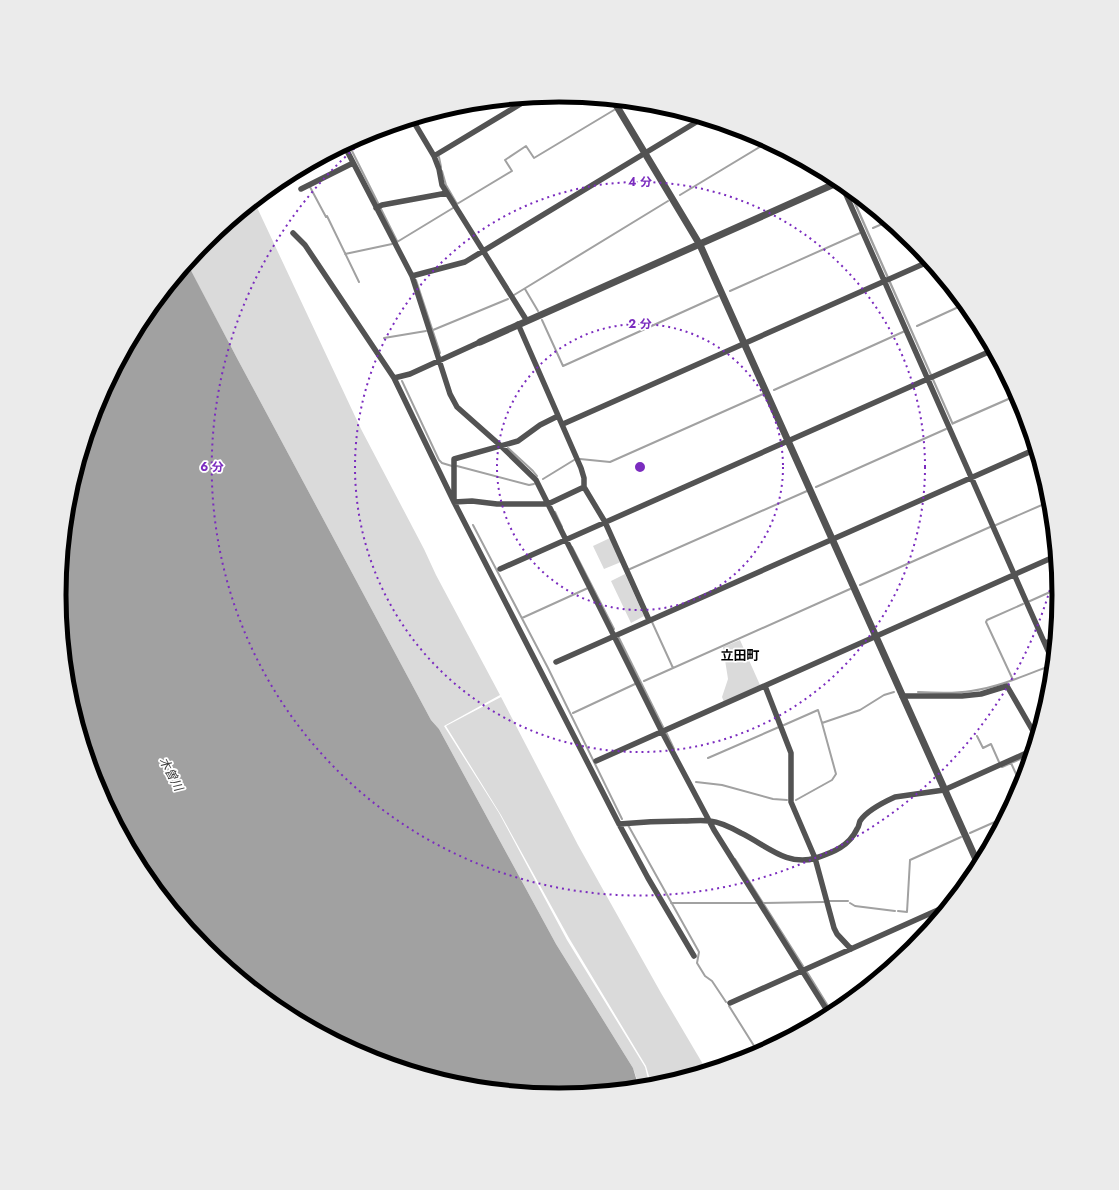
<svg xmlns="http://www.w3.org/2000/svg" width="1119" height="1190" font-family="Jost,'Noto Sans JP',sans-serif">
<rect width="100%" height="100%" fill="#fff"/>
<!-- green -->
<path fill="#dadada" d="M254,201L361,429L424,549L436,575L500,695L444,726L499,813L567,940L645,1067L650,1087L640,1088L633,1068L556,944L439,729L431,720L238,360L187,264L206,241Z
M610,538L621,562L604,569L593,546Z
M625,574L644,616L631,623L611,581Z
M740,640L760,685L724,702L722,697L728,679L723,647Z
M501,697L578,845L661,993L707,1071L652,1086L646,1066L569,938L501,815L446,726Z"/>
<!-- water -->
<path fill="#a1a1a1" d="M846,186L850,189L953,422L1017,394L1018,396L952,425Z
M187,263L238,360L431,720L439,729L556,944L633,1068L639,1088L559,1095L462,1086L368,1057L281,1011L205,949L143,873L97,786L69,692L59,595L69,497L97,403L143,317Z"/>
<g fill="none" stroke-linecap="round" stroke-linejoin="round">
<!-- stream -->
<path stroke="#a1a1a1" stroke-width="2" d="M627,102L629,101
M348,143L397,241
M350,147L377,130
M439,157L441,167
M442,171L446,185L457,204L512,171L505,160L526,146L534,158L614,110
M310,187L326,217L327,216L359,282
M680,195L768,142
M873,228L889,221
M397,242L453,208
M345,254L392,244
M416,280L440,353
M525,289L538,311
M730,291L860,233
M514,295L668,201
M542,320L563,366L718,296
M917,326L965,304
M433,330L508,299
M384,338L426,331
M402,381L439,460L442,463L452,466
M774,390L905,331
M508,448L533,471L537,476
M580,459L610,462L763,394
M457,466L529,485L534,484
M543,479L574,460
M816,487L946,429
M555,512L562,527
M473,525L548,668L622,819
M996,525L1051,501
M572,547L614,629
M630,569L807,491
M860,585L990,527
M1030,601L1059,588
M522,618L588,588
M652,622L673,668
M619,638L663,727
M1013,680L986,622L987,620L1023,604
M644,681L850,589
M918,692C936,693 954,694 971,691C999,687 1026,675 1052,665
M573,713L635,684
M784,725L818,710L822,723
M666,732L674,749
M977,736L983,748L991,744L999,762
M708,758L779,727
M1011,763L1022,787
M1002,767L1032,754
M696,782L722,785L773,799L787,800
M796,800L832,780L836,774L822,723L860,710L884,695L894,692
M628,825L699,952L697,963L705,976L712,981L726,1002
M970,833L1006,817
M735,859L803,966
M829,901H848
M671,903H757
M764,903L824,902
M850,903L855,906L895,911
M898,911L907,912L910,860L961,837
M807,972L833,1014
M835,1005L856,996
M729,1006L756,1049L775,1044"/>
<!-- minor -->
<path stroke="#535353" stroke-width="5.5" d="M412,119L434,156L439,169L442,185L527,321
M344,145L412,276L450,394L457,407L501,446L536,480L662,732L714,830L830,1015
M434,156L532,97
M840,181L1053,662
M301,189L353,163
M376,208L382,205L447,193
M293,233L305,245L394,378L454,502L619,824L648,878L694,956
M412,276L465,262L703,118
M518,324L581,468L584,478V487L605,522L649,620
M394,378L410,374L480,342
M558,416L540,425L518,441L454,459V502L472,501L497,504H548L584,487
M563,424L930,261
M500,569L993,350
M1045,643L1056,639
M556,662L1036,449
M765,686L791,753V802L815,858L834,928L837,934L851,949
M902,696H962L981,694L1007,686L1037,738
M596,761L1056,556
M619,824C640,822 661,821 683,821C692,821 701,820 710,821C721,822 732,828 741,833C766,845 787,867 816,858C834,852 849,846 857,829C859,827 859,823 860,821C867,810 884,802 895,797L944,790L1033,750
M730,1003L949,905
M758,1052L765,1050"/>
<!-- tertiary -->
<path stroke="#535353" stroke-width="7" d="M613,100L700,245L979,866
M480,342L841,181"/>
</g>
<!-- distance rings -->
<g fill="none" stroke="#7b2cbf" stroke-width="2" stroke-dasharray="2 4">
<circle cx="640" cy="467" r="143"/>
<circle cx="640" cy="467" r="285"/>
<path d="M1056 567A428 428 0 1 1 374 132"/>
</g>
<g text-anchor="middle" dominant-baseline="central" stroke-width="3.5" stroke-linejoin="round" paint-order="stroke">
<!-- water labels -->
<g font-size="12" font-style="italic" fill="#424242" stroke="#fff">
<text transform="translate(171 774) rotate(62)">木曽川</text>
</g>
<!-- quarter labels -->
<g font-size="13" font-weight="bold" fill="#000" stroke="#fff">
<text x="740" y="655">立田町</text>
</g>
</g>
<!-- crop -->
<path d="M0 0H1119V1190H0ZM66 595a493 493 0 1 1 986 0a493 493 0 1 1-986 0Z" fill="#ebebeb" fill-rule="evenodd"/>
<path fill="none" stroke="#000" stroke-width="5" d="M66 595a493 493 0 1 1 986 0a493 493 0 1 1-986 0Z"/>
<circle cx="640" cy="467" r="6" fill="#7b2cbf" stroke="#fff" stroke-width="2"/>
<g font-size="12" text-anchor="middle" font-weight="bold" fill="#7b2cbf" stroke="#fff" stroke-width="3.5" stroke-linejoin="round" paint-order="stroke">
<text x="640" y="186">4 分</text>
<text x="640" y="328">2 分</text>
<text x="212" y="471">6 分</text>
</g>
</svg>
